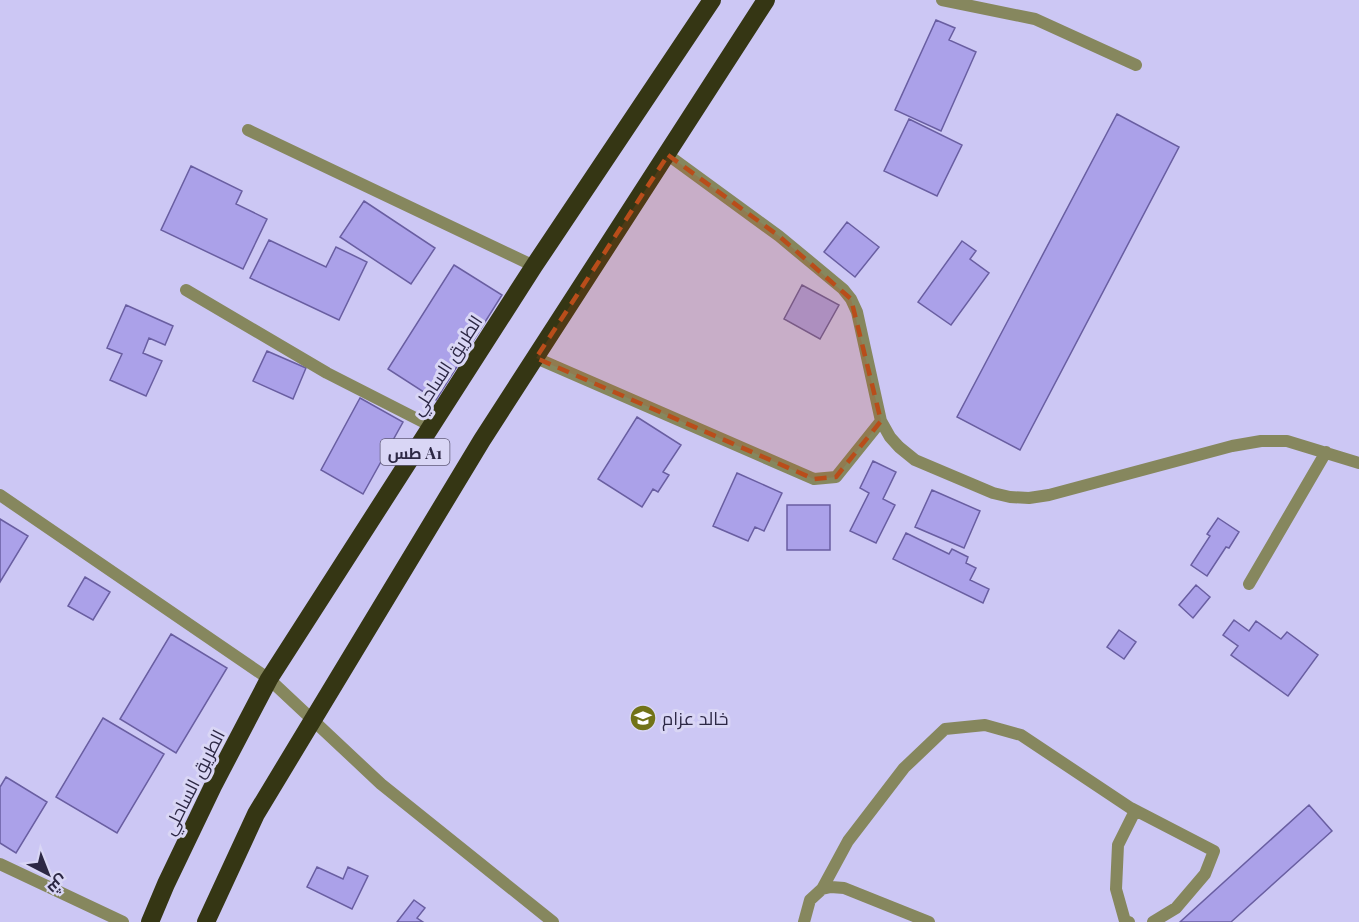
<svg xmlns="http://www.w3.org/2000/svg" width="1359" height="922" font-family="'Playfair Display',Cairo,serif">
<rect width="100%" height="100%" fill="#ccc7f4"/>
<!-- building -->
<path fill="#aba1e9" stroke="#695ea1" stroke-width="1.5" d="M936,20L955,28L949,40L976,52L941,131L895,110Z
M1117,114L1179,147L1020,450L957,417Z
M909,119L962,145L937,196L884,171Z
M191,166L242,191L236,204L267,219L243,269L161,230Z
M364,201L435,248L411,284L340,237Z
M847,222L879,247L855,277L824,252Z
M269,240L326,267L336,247L367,262L339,320L250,278Z
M962,241L976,251L970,259L989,273L951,325L918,302Z
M454,265L502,295L436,400L388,369Z
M802,285L839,305L820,339L784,319Z
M126,305L173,326L165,345L149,338L143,353L162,361L146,396L110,380L122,354L107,348Z
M267,351L306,368L293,399L253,381Z
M360,398L403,422L363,494L321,470Z
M637,417L681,445L663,472L669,475L658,492L653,489L642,507L598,479Z
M873,461L896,472L883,499L895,505L876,543L850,531L869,493L860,488Z
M737,473L782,493L764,531L755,527L748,541L713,526Z
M932,490L980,511L964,548L915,527Z
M787,505H830V550H787Z
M1218,518L1239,532L1229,548L1226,547L1207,576L1191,565L1210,536L1207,534Z
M0,519L28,536L0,582Z
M906,533L949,554L952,549L968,557L966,563L976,568L970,580L989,589L983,603L893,559Z
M85,577L110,592L93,620L68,606Z
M1196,585L1210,597L1193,618L1179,605Z
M1234,620L1249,631L1256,621L1281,639L1287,632L1318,655L1288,696L1231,655L1238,646L1223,635Z
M1119,630L1136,642L1124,659L1107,647Z
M171,634L227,668L176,753L120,719Z
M103,718L164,754L117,833L56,797Z
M6,777L47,802L16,853L0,843V787Z
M1309,805L1332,831L1231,922H1180Z
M317,867L343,879L348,867L368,876L352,909L307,887Z
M414,900L425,908L417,918L423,922H397Z"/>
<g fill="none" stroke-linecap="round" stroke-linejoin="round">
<!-- street -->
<path stroke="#86875e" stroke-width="12" d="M942,0L1035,19L1136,65
M248,130L534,266
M668,155L779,236L843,289L851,299L857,312L881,421L890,437L899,447L915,460L993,493L1010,497L1029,498L1049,495L1232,446L1261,441H1287L1359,463
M186,290L327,373L431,426
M536,358L814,479L836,477L881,421
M0,495L269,679L381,784L553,922
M1249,584L1326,452
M1131,808L1214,851L1205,874L1176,908L1153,922
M0,864L123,922
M822,889L831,887L844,888L929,922
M804,922L810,900L822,889L848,841L904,768L945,729L985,725L1021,735L1135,811L1118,845L1116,889L1125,921L1129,922"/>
<!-- highway -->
<path stroke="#353614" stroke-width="18" d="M150,922L166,884L213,786L269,679L534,266L712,0
M206,922L256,814L482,440L766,0"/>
</g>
<!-- marked area -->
<path fill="#b94d1a" fill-opacity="0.2" stroke="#b94d1a" stroke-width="4.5" stroke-dasharray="12 8" stroke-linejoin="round" d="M668,155L779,236L851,299L881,421L836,477L814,479L536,358Z"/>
<!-- icons -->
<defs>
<symbol id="school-disc" viewBox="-11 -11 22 22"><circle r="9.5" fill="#727318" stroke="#d9d6f5"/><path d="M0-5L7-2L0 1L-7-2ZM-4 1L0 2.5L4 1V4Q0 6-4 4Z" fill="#fff"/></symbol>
</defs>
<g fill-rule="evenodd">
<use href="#school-disc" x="628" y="703" width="30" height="30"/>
</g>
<g text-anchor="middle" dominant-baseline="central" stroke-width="6" stroke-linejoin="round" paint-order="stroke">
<!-- shield labels -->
<rect fill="#d9d6f5" stroke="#615c7a" stroke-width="1.5" x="380.5" y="439" width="69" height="26" rx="4.5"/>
<g font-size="16" font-weight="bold" fill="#2d2845">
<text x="415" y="452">طس A1</text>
</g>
<!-- street labels -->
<g font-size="18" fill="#2d2845" stroke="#d9d6f5">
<text transform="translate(446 365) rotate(-57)">الطريق الساحلي</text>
<text transform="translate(193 782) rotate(-63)">الطريق الساحلي</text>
</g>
<!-- poi labels -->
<g font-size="18" fill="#2d2845" stroke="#d9d6f5" text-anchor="start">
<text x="662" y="718">خالد عزام</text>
</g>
</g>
<!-- north arrow -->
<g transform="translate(48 874) rotate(138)" stroke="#d9d6f5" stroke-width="4.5" paint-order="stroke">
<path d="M0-4.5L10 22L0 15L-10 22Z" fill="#2d2845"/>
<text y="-9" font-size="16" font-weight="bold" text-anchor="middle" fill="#2d2845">ش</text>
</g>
</svg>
